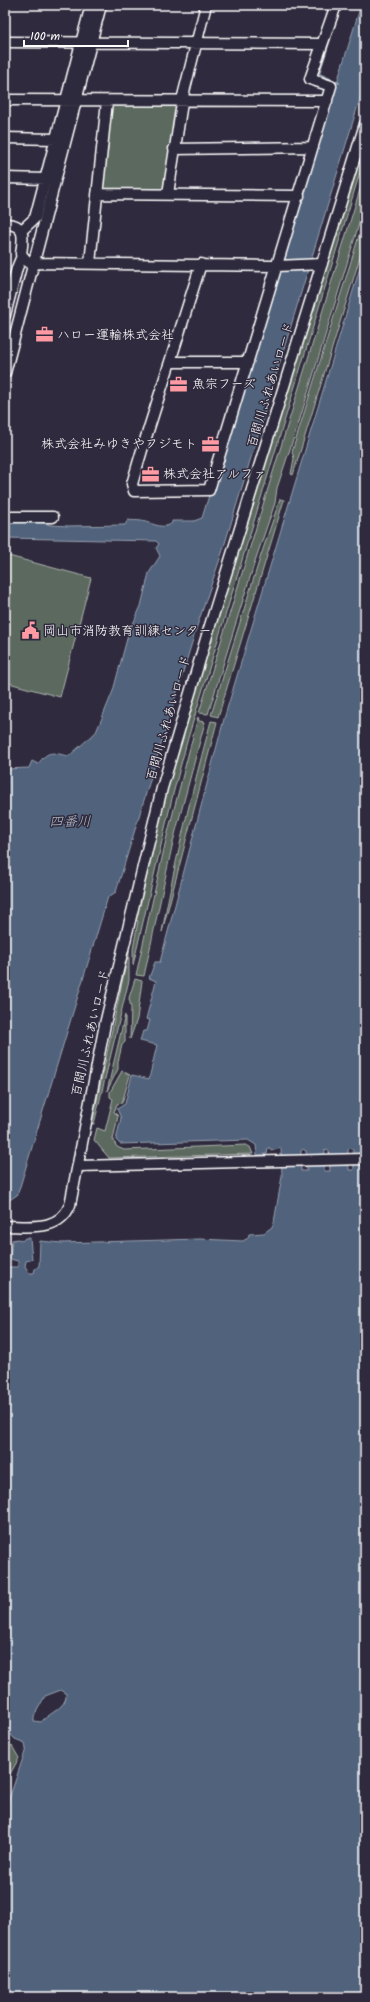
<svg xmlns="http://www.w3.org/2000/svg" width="370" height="2002" font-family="Kalam,'Klee One',sans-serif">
<rect width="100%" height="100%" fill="#2f2a3d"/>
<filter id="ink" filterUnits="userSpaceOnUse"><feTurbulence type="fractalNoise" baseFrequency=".025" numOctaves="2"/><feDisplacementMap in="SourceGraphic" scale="8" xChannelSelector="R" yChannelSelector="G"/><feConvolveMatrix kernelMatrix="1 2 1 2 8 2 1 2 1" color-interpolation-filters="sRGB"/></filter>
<g filter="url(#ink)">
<!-- green -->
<path fill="#5c695f" stroke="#aeb4af" d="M112,103H175L178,107L164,189L162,191L103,189L110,106Z
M365,134V156L188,738L173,794L133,965V949L138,921L136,920L172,757Z
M365,173V204L299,422L277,488L275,503L255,561L208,714L199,713Z
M365,216V241L293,475L291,474L294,458L292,452Z
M280,499L284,500L218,717L211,715L261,555Z
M5,555L91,578L60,697L5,682Z
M198,717L199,721L205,722L173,842L144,976L136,975L166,840Z
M211,721L217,722L162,932C175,860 192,791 211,721Z
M129,950V980L94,1124H92Z
M135,979L142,981L137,1019L130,1039L131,1008L129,998Z
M125,1015V1042L122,1045L118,1062V1069L107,1091Z
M122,1071L130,1075L122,1103L117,1104L114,1112L118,1116L113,1140L117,1147L124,1150L246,1145L250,1147L253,1154L109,1158L94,1140L97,1128L105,1131L113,1099L110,1097V1092Z
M5,1740L12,1746L19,1758L5,1783Z"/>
<!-- water -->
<path fill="#51627c" stroke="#97a1b0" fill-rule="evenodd" d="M361,5H365V82L222,553L197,626L116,892L108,897L19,1190L17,1195L5,1203V769L29,768L32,761L38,764C49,749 52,753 69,756L96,732L102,718L113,691L128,635L141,606L149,573L160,556L156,548L159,544L156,541L5,538V522L35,521L51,525L68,526L125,525L128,520C132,521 137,520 141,521C151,522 163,531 172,523V521H194L202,518Z
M365,251V1997H5V1811L26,1749L25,1743L15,1739L5,1729V1267H18V1261L10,1259L12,1240L18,1239L22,1241L25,1238H30L32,1259L31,1260L26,1261L25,1266L29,1273H34L35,1269L39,1266L40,1241L62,1243L200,1239L243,1241L248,1238L249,1234L264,1233L272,1227L274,1222L282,1176L281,1148L271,1151L270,1148H268L267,1154L257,1155L256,1145L248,1140L120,1144L116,1140L121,1118L117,1109L125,1104L132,1075L149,1079L157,1045L140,1041L143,1031H147L150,1020L146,1019L156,981L149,978L155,962H160L224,719ZM350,1148L353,1150L354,1170H349L348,1150ZM303,1149L306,1151L307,1171H301V1151ZM325,1149L329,1151L330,1171H324ZM61,1690L66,1693C68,1707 49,1713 41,1722L34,1721V1716L45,1696Z"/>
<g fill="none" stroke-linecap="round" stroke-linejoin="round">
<!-- stream -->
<path stroke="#97a1b0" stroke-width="2" d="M339,83L319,74L341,5"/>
<defs>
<path id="minor" d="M5,42L322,44
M5,100L327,101
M5,138L56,139
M174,149L313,147
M5,178L46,179
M97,194L299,196
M168,194L183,96L206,5
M5,224C27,224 23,239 21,254L28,262L34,263L277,266L322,264
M21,231L35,218L91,5
M90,263L107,101
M201,264L142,450L132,484L134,491L209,490L331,86L310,79L336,5
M5,315L17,268L22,256
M170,362H248
M5,373L101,5
M5,517H53
M79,1166L365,1159
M5,1226C29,1226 59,1232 70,1205L105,1024L162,788L208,632L365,124"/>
</defs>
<!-- minor casing -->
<use href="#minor" stroke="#fff" stroke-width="13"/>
<!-- minor -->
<use href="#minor" stroke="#2f2a3d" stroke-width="10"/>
</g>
</g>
<!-- icons -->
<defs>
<symbol id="office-bare" viewBox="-9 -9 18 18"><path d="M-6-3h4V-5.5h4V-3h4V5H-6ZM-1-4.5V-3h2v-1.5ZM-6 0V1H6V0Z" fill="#ff9aa2" stroke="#2f2a3d" stroke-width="2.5" paint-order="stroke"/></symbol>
<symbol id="civic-bare" viewBox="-9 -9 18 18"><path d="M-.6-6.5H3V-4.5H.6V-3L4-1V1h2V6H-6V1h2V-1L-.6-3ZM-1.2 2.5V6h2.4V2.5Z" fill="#ff9aa2" stroke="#2f2a3d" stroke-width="2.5" paint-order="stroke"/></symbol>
</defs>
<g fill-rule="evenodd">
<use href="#office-bare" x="32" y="322" width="25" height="25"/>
<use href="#office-bare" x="166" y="372" width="25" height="25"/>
<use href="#office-bare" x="198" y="432" width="25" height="25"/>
<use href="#office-bare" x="138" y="462" width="25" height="25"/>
<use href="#civic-bare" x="18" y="618" width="25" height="25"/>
</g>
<g text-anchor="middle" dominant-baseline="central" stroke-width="3" stroke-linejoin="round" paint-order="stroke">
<!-- poi labels -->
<g font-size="13" fill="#fff" stroke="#2f2a3d" text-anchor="start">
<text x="57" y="335">ハロー運輸株式会社</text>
<text x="192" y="384">魚宗フーズ</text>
<text x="197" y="444" text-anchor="end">株式会社みゆきやフジモト</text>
<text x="163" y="474">株式会社アルファ</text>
<text x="43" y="631">岡山市消防教育訓練センター</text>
</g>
<!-- street labels -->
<g font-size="13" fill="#fff" stroke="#2f2a3d">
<text transform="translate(271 385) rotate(-73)">百間川ふれあいロード</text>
<text transform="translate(169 718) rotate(-74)">百間川ふれあいロード</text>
<text transform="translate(91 1033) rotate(-77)">百間川ふれあいロード</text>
</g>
<!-- water labels -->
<g font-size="14" font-style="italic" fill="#b1b8c4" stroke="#2f2a3d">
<text x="70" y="822">四番川</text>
</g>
</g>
<!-- margin -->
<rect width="370" height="2002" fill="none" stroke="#2f2a3d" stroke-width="20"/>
<rect x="10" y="10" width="350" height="1982" fill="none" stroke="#fff" stroke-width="1.5" filter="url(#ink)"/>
<!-- scale -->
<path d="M24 40v6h104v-6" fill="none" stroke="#ffffff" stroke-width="2"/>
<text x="30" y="40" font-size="12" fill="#ffffff" stroke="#2f2a3d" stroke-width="3" paint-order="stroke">100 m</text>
</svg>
